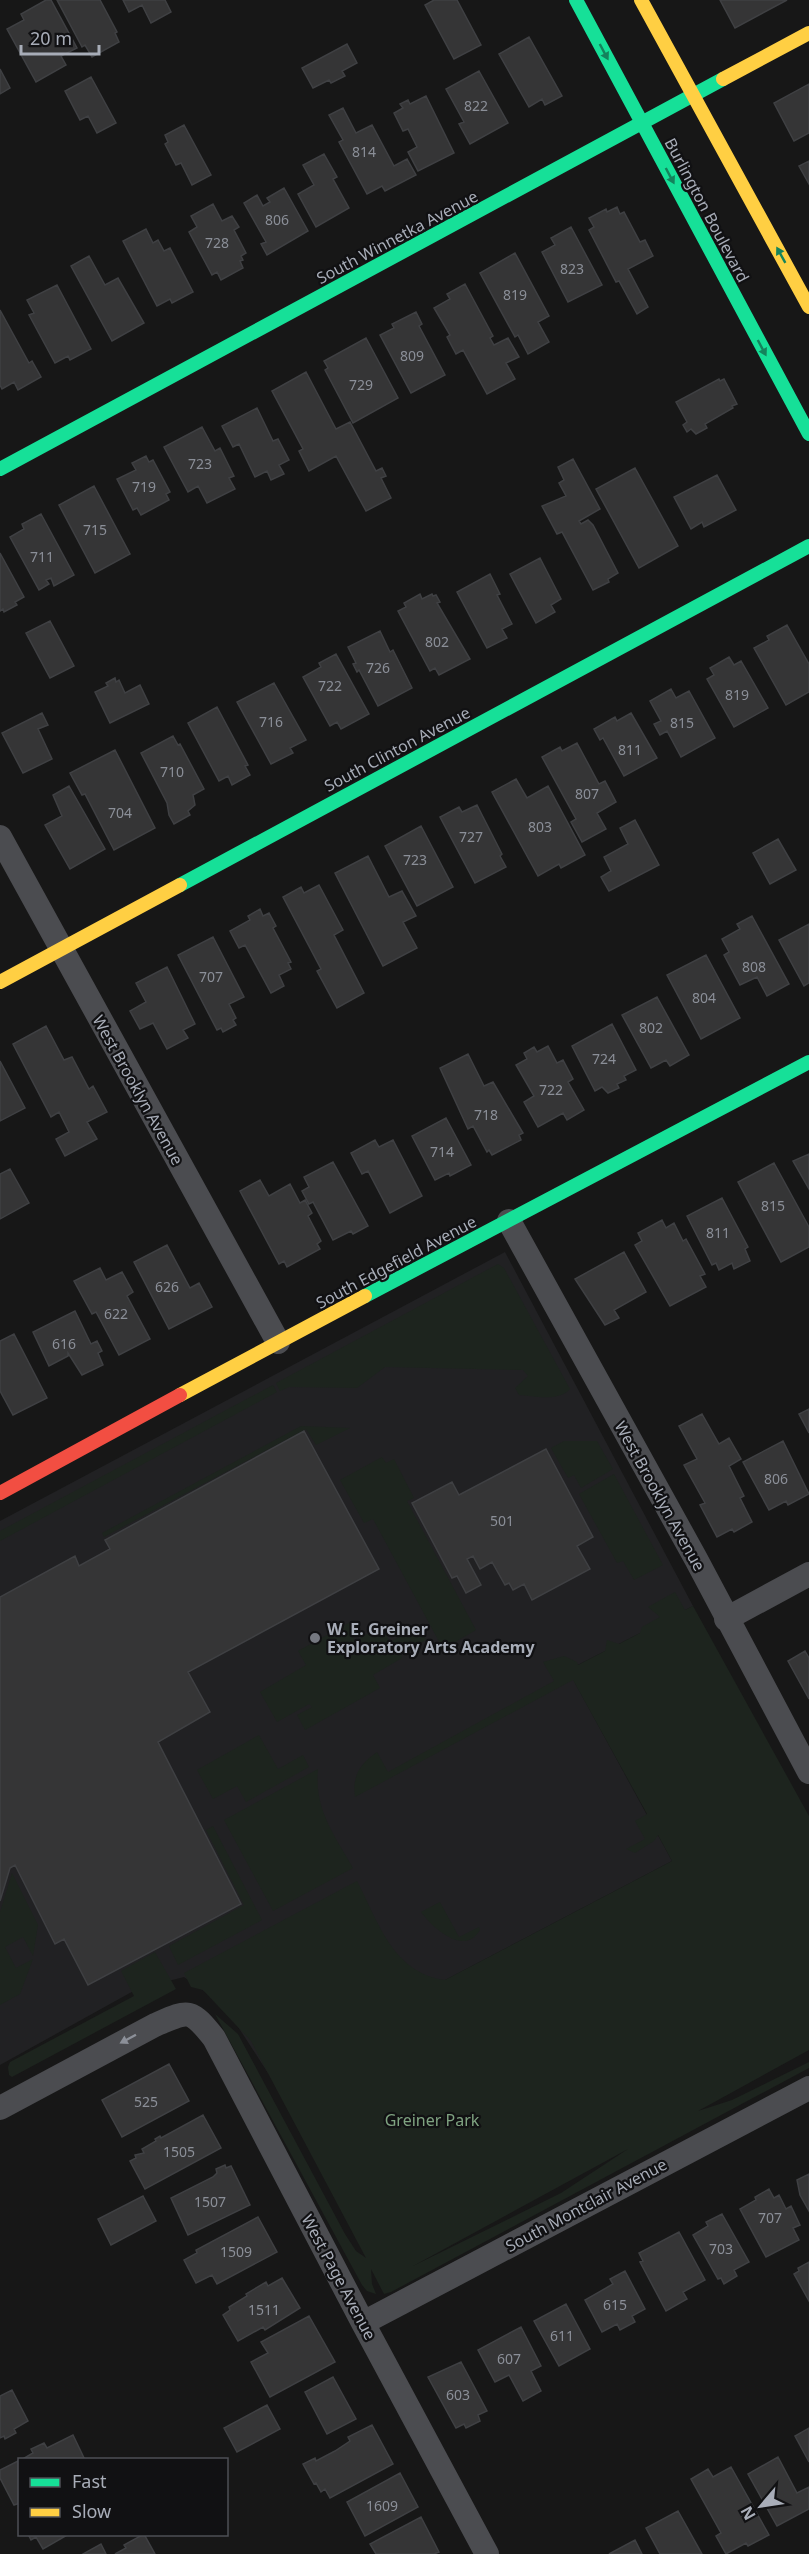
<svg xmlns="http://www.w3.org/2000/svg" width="809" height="2554" font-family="'Noto Sans',sans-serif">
<rect width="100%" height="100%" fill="#171717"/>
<!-- built -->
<path fill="#212123" d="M505,1252L693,1606L568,1670L672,1861L268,2073L224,2005L184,1977L137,1989L0,2065V1521Z"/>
<!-- green -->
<path fill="#1d241e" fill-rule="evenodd" d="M498,1264L504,1268L570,1389C559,1402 534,1396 519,1395L515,1388L528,1376L523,1370L385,1367L357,1388L289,1387L280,1391L276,1383Z
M273,1385L277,1392L0,1541V1531Z
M301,1426L350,1428L316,1445L306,1429L104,1537L102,1533Z
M564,1441H597L613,1469L581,1488L574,1475L568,1478L551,1448Z
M382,1457L386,1463L394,1459L414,1498L407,1501L476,1630L443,1649L373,1519L364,1523L340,1480Z
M614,1474L663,1565L634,1580L623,1561L617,1563L579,1494Z
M675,1592L685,1610L693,1606L809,1816V2050L698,2111L732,2100L809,2062V2068L391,2292L384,2294L371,2269L372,2284L376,2294L367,2291L362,2285L215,2014L238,2034L345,2234L356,2251L366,2258L251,2041L203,1990L191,1987L184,1973L357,1881C379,1923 393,1973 445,1980L672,1861L658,1835L654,1841L635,1853L626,1849L645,1839L635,1821L647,1814L573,1680L355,1797C352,1776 360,1764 377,1752L388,1772L554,1681L543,1662L564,1656L577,1662L578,1665L605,1651L607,1640L619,1644L640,1633L642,1627L660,1617L648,1607ZM628,2149L561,2193L413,2266Z
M354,1620L359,1629L351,1634L355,1641L381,1626L390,1642L419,1626L426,1640L401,1655L402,1658L373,1675L380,1688L305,1730L297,1715L312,1707L309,1704L277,1722L260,1692L306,1665L298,1651Z
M259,1735L278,1769L303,1755L309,1767L246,1802L237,1786L213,1799L197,1770Z
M318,1769C314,1809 334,1834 353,1868L273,1911L224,1820Z
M213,1826L262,1920L178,1965L169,1946L244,1905L206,1830Z
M12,1873L38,1925L33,1956L23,1937L5,1947L16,1968L33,1959L20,1994L0,2005V1912Z
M440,1902L459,1937L479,1927L480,1930C464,1957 433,1928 421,1912Z
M155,1952L176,1989L12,2077L9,2075L8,2067L10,2062L134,1996L121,1971Z"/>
<!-- building -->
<path fill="#353536" stroke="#3f4043" stroke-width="1.5" d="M46,0H51L77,48L61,56L66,65L36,82L7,29L24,20L21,14Z
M57,0H100L117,32L115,33L119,42L92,57L85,45L82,47Z
M123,0H165L171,12L151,23L142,5L129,12Z
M434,0H457L481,45L454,59L425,5Z
M720,0H787L735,28Z
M529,37L562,96L545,105L542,99L529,107L499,54Z
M347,44L357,63L342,71L345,76L331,83L329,80L313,88L302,68Z
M0,69L10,88L0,94Z
M479,71L508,123L470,144L459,124L464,122L446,89Z
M91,77L116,123L97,133L88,116L80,120L65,91Z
M809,84V133L794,141L774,103Z
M426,96L454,153L418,171L408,152L417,147L408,129L403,131L394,113L403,108L400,104L408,100L410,104Z
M343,108L356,133L372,125L394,166L407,159L416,175L385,191L382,186L367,194L339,142L343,140L329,115Z
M184,125L211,175L192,185L181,163L176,165L165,144L168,142L165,135Z
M324,154L337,177L333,179L349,208L316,227L298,194L314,185L303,165Z
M809,161V184L799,166Z
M284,188L308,231L267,255L261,244L266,242L244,203L257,195L263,206L270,202L267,198Z
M213,204L222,221L232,216L239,227L234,230L246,253L241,256L243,260L240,261L243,268L221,280L217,272L212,275L189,232L197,227L191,216Z
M617,207L620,214L624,212L640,242L645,240L653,256L628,269L648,307L637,314L619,281L616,282L589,230L594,227L589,218L606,209L607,212Z
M571,227L602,285L568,302L542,252L555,245L551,238Z
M146,229L153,243L158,240L164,251L170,248L193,292L172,303L170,299L157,306L123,241Z
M515,253L549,316L538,322L549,342L528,354L518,335L515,337L480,273Z
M89,256L105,285L118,278L144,323L112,341L71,266Z
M465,284L493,336L490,338L494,345L508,338L519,357L506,363L515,379L487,394L463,350L456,354L447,337L450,335L434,308L450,299L447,294Z
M57,285L91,349L70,360L68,356L55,363L29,315L34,313L27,300Z
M0,310L29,363L32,361L41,377L18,390L14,382L2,389L0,385Z
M416,312L422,324L419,326L445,375L411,393L380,335L394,328L392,324Z
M366,338L398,398L353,423L325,370L328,368L324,361Z
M306,372L336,429L350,422L376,471L382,468L386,476L381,478L391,498L366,511L336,456L309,471L299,451L303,449L272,391Z
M719,379L720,381L724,379L737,404L732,406L733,408L705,424L707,428L696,434L691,429L687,432L683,425L687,422L676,402Z
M257,408L273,441L278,439L289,460L279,465L284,474L271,480L267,471L255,477L239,444L233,447L222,426Z
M202,427L215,451L220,448L234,476L229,478L235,489L207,503L198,486L188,492L164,447Z
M146,456L149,462L153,460L170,492L166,494L169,500L141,515L137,508L133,510L117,479L136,470L132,463Z
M573,459L600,509L579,521L581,524L588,520L593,525L618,573L608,579L609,582L593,590L562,532L557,534L542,506L566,496L559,483L564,480L558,467Z
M635,468L678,546L639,568L596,489Z
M717,475L736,510L704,527L702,522L691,529L674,497Z
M94,486L130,554L95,573L59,505Z
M41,514L74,575L54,586L51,578L46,580L49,584L39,590L10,537L24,529L22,524Z
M0,553L24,597L15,602L17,605L4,612L3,609L0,611Z
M540,558L561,599L551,605L555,612L536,623L510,574Z
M490,574L500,594L497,595L512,624L502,629L507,638L487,648L457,592Z
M420,594L422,599L432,594L433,596L436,595L440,602L437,603L470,659L439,675L435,668L430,671L398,611L406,607L404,603Z
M50,621L74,666L50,678L26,633Z
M787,625L809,664V692L786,705L754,648L769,640L767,636Z
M380,631L390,652L393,650L412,688L378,706L359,670L357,672L353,664L356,663L348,647Z
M336,654L369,714L341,729L337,722L330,726L303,677L321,667L319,663Z
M729,657L734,665L741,661L768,708L734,727L707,679L714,675L710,668Z
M115,678L116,682L119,680L125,693L140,685L149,704L110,723L95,692L108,686L106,683Z
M274,683L306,740L290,748L293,753L271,764L237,702Z
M671,689L676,698L689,691L715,738L681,757L667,731L660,735L654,724L661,721L650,701Z
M217,707L248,765L245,766L250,775L232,785L228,776L219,781L188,723Z
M42,713L48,725L38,729L52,759L23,773L2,733Z
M631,713L657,758L624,776L603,738L600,740L594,729L615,717L617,721Z
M173,736L178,745L180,744L204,789L193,795L195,805L188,811L190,815L174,824L169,815L167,803L141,753Z
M577,743L599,784L605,781L616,802L597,813L606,829L582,842L571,822L576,819L542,757L560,747L562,751Z
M115,750L155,828L114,850L85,794L82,795L70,773Z
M516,779L527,798L548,786L585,855L561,868L559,864L538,876L492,792Z
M69,786L105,849L70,869L45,825L62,816L53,795Z
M477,805L502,854L500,856L506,867L475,883L440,817L459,807L462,812Z
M635,820L659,865L609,891L601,877L611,871L604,857L628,844L620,828Z
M421,826L453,887L417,906L385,846Z
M778,839L796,870L770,884L753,853Z
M368,856L389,897L402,891L416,916L403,922L417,948L383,966L335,873Z
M319,885L343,930L334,935L364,993L337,1008L317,971L321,969L283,897L301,887L304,893Z
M260,909L263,916L269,913L276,926L273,928L291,962L288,963L291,969L279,975L284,986L271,993L245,945L239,948L230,931L250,920L248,916Z
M752,916L789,984L767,996L757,977L740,985L724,955L729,952L722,939L740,929L737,924Z
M809,924V983L804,986L779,940Z
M213,937L244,997L229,1004L236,1018L233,1020L236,1025L223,1032L221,1028L217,1030L178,955Z
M706,955L740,1018L701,1039L667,975Z
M167,967L195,1024L183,1030L188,1038L167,1049L153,1023L140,1029L130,1011L146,1002L136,983Z
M657,997L689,1055L670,1066L666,1060L651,1068L622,1015Z
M612,1024L636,1070L624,1076L626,1080L617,1084L619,1088L608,1093L602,1087L595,1091L572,1046Z
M46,1026L64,1060L72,1057L89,1089L93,1086L107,1112L87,1122L97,1139L65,1156L56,1139L69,1132L59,1112L51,1117L13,1044Z
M548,1046L557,1063L563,1060L573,1079L568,1082L584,1110L567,1120L563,1113L538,1127L524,1102L534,1096L516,1065L527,1059L524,1053L534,1047L537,1052Z
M468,1054L484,1086L493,1082L523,1133L519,1135L521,1140L492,1155L489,1150L487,1152L473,1126L468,1129L440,1068Z
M0,1061L25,1108L0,1121Z
M446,1118L471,1165L450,1176L449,1173L435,1180L412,1136Z
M375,1140L379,1147L393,1140L422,1196L390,1213L368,1171L362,1174L351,1153Z
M809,1154V1189L793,1161Z
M333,1162L368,1226L353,1234L351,1231L333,1240L313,1202L309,1204L302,1191L309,1187L304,1177Z
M774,1163L809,1227V1247L781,1262L738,1182Z
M10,1169L29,1203L0,1219V1174Z
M260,1180L269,1196L290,1184L300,1203L305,1200L312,1213L308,1216L321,1241L317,1244L320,1249L287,1267L284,1261L279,1264L240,1191Z
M722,1198L748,1247L745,1249L750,1261L734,1269L732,1263L719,1270L716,1263L712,1265L687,1216Z
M662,1220L666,1228L674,1223L683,1241L686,1239L705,1274L700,1276L706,1287L670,1306L635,1245L642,1241L638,1233Z
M167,1245L190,1288L199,1283L212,1307L169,1329L134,1262Z
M624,1252L646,1292L614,1310L619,1318L605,1325L575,1279Z
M100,1268L106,1280L122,1272L133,1292L127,1296L150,1339L119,1355L96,1312L92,1314L74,1281Z
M75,1311L91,1344L97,1341L102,1351L98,1353L103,1365L82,1375L68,1353V1356L49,1366L33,1332Z
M14,1334L47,1398L13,1415L0,1391V1341Z
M809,1409V1433L799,1414Z
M702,1414L719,1444L729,1438L741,1459L729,1466L744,1496L740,1498L752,1522L734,1532L732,1529L717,1537L700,1505L705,1503L684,1465L697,1459L679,1426Z
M304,1431L379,1569L188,1672L210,1712L158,1742L241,1904L88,1985L64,1939L55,1944L15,1865L10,1868L0,1901V1597L75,1556L79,1566L110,1549L105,1540Z
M783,1441L809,1494L788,1505L786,1501L769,1510L743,1462Z
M546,1449L593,1537L577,1546L590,1569L532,1600L524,1584L513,1590L509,1583L505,1585L492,1562L480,1569L473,1556L467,1559L481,1585L466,1593L457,1576L452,1578L412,1503L452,1482L459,1495Z
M805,1651L809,1658V1699L788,1661Z
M169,2064L189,2101L122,2137L102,2100Z
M203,2115L221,2148L145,2189L130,2161L136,2158L135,2155L144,2153L142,2149L156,2141L155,2139L160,2136L161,2138Z
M225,2165L226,2168L231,2166L250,2205L188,2235L171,2198L213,2177L217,2173L216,2169Z
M809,2174V2211L800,2195L797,2180Z
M769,2189L774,2198L779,2195L786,2209L791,2206L800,2225L793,2228L799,2240L766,2257L740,2209L756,2200L755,2197Z
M143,2196L156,2221L111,2245L98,2219Z
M722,2214L749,2262L734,2270L737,2276L724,2284L721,2278L718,2279L693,2235L708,2226L706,2222Z
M258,2217L277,2252L217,2284L212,2275L196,2283L184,2260L197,2253L196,2250Z
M679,2232L705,2280L683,2292L687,2299L666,2311L640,2262L643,2261L639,2253Z
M809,2262V2301L794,2274L799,2271L798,2268Z
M625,2271L645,2309L632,2316L635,2322L620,2330L617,2324L602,2332L585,2300L613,2284L610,2279Z
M282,2278L300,2308L265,2330L263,2327L238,2341L223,2315L230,2310L229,2307L247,2296L246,2294L266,2282L268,2286Z
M566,2304L590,2349L559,2366L534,2321Z
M309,2316L335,2362L270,2397L251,2362L268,2353L261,2342Z
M521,2327L541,2366L531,2371L541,2391L523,2401L509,2375L495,2382L478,2350Z
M461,2362L487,2411L478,2415L480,2421L466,2428L464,2424L456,2428L428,2377Z
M333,2377L356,2419L327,2434L305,2392Z
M12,2390L28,2421L14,2429L16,2433L5,2439L4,2436L0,2438V2396Z
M267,2405L280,2429L237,2452L224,2428Z
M372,2425L393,2464L330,2498L325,2489L321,2492L316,2483L314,2484L303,2464L315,2458L316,2461L335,2451L350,2441L348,2437Z
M809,2428V2462L795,2436Z
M73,2435L85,2460H21L33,2453L31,2449L44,2443L47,2448Z
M778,2457L797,2493L809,2487V2509L777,2526L748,2474Z
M20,2460V2503L14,2505L0,2478V2470Z
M731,2467L769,2535L748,2546L746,2543L726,2554L716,2536L721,2533L691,2479L708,2469L713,2477Z
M400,2473L418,2507L365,2536L347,2502Z
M678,2511L702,2554H660L646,2528Z
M421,2517L439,2552L434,2554H376L370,2544Z
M28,2534H69L43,2549L36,2537L31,2540Z
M144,2534L155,2554H115L126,2548L124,2545Z
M635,2540L642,2554H609Z
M101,2544L106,2554H83Z"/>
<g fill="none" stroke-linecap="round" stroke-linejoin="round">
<!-- street -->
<path stroke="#4b4c50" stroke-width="24" d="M0,837L278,1342
M509,1221L696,1559L809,1772
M726,1619L809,1574
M0,2108L155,2025C189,2010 190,2008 214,2038L363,2323L487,2554
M363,2323L809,2088"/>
<!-- fast -->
<path stroke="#16e098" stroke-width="14" d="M576,0L809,434
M0,469L723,79
M180,885L809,546
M365,1296L809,1062"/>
<!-- slow -->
<path stroke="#ffcf43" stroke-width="14" d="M641,0L809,307
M723,79L809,33
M0,982L180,885
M180,1395L365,1296"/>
<!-- jam -->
<path stroke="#f24e42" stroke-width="14" d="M0,1493L180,1395"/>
</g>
<!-- one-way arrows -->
<defs><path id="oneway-solid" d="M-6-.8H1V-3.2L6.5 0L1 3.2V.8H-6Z" transform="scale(1.5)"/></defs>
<g fill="#14835c">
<use href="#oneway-solid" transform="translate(604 52) rotate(62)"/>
<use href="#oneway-solid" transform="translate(670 176) rotate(62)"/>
<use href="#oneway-solid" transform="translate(781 255) rotate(-119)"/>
<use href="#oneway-solid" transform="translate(762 348) rotate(62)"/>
</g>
<use fill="#8c9099" href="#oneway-solid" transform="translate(128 2039) rotate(152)"/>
<!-- markers -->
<circle fill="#757880" stroke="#111113" stroke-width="2" cx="315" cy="1638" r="6"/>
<g text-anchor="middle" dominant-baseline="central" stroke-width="4.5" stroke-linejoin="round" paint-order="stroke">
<!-- number labels -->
<g font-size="14" fill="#8b8f98">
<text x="476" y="105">822</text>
<text x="364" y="151">814</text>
<text x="277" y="219">806</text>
<text x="217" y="242">728</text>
<text x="572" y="268">823</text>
<text x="515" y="294">819</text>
<text x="412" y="355">809</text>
<text x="361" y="384">729</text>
<text x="200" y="463">723</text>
<text x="144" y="486">719</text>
<text x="95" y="529">715</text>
<text x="42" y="556">711</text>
<text x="437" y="641">802</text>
<text x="378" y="667">726</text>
<text x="330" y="685">722</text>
<text x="737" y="694">819</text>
<text x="271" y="721">716</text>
<text x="682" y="722">815</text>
<text x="630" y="749">811</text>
<text x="172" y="771">710</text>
<text x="587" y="793">807</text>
<text x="120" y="812">704</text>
<text x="540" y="826">803</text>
<text x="471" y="836">727</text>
<text x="415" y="859">723</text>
<text x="754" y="966">808</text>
<text x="211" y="976">707</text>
<text x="704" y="997">804</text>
<text x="651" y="1027">802</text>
<text x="604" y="1058">724</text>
<text x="551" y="1089">722</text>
<text x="486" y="1114">718</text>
<text x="442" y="1151">714</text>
<text x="773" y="1205">815</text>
<text x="718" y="1232">811</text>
<text x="167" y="1286">626</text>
<text x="116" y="1313">622</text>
<text x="64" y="1343">616</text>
<text x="776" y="1478">806</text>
<text x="502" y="1520">501</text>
<text x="146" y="2101">525</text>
<text x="179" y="2151">1505</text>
<text x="210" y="2201">1507</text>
<text x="770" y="2217">707</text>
<text x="721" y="2248">703</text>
<text x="236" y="2251">1509</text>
<text x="615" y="2304">615</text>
<text x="264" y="2309">1511</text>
<text x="562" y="2335">611</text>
<text x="509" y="2358">607</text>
<text x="458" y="2394">603</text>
<text x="382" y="2505">1609</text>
</g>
<!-- street labels -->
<g font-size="16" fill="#a8adb8" stroke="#111113">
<text transform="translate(707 210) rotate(62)">Burlington Boulevard</text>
<text transform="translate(397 237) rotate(-28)">South Winnetka Avenue</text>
<text transform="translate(397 749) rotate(-28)">South Clinton Avenue</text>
<text transform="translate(138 1090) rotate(61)">West Brooklyn Avenue</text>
<text transform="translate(396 1262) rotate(-28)">South Edgefield Avenue</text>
<text transform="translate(660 1496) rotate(61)">West Brooklyn Avenue</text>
<text transform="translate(586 2205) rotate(-28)">South Montclair Avenue</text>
<text transform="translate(339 2277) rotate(62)">West Page Avenue</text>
</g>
<!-- poi labels -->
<g font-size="16" font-weight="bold" fill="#a8adb8" stroke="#111113" text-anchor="start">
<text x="327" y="1629">W. E. Greiner<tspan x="327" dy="18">Exploratory Arts Academy</tspan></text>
</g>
<!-- park labels -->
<g font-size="16" fill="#7fa381" stroke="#111113">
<text x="432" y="2120">Greiner Park</text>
</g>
</g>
<!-- legend -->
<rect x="18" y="2458" width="210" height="78" fill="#111113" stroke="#4d4f55" stroke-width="1.5"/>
<rect x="30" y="2478" width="30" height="9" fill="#16e098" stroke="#4d4f55" stroke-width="1.5"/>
<text x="72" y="2488" font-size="18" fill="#a8adb8">Fast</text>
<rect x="30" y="2508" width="30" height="9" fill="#ffcf43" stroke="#4d4f55" stroke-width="1.5"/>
<text x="72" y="2518" font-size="18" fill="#a8adb8">Slow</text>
<!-- north arrow -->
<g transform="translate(761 2506) rotate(241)" stroke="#111113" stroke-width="4.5" paint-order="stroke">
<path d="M0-4.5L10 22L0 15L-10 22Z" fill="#a8adb8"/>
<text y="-9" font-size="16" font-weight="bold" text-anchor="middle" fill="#a8adb8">N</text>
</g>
<!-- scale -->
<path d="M21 45v9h78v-9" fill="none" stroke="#a8adb8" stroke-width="3"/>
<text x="30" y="45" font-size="18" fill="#a8adb8" stroke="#111113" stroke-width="4.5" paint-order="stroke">20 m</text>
</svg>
